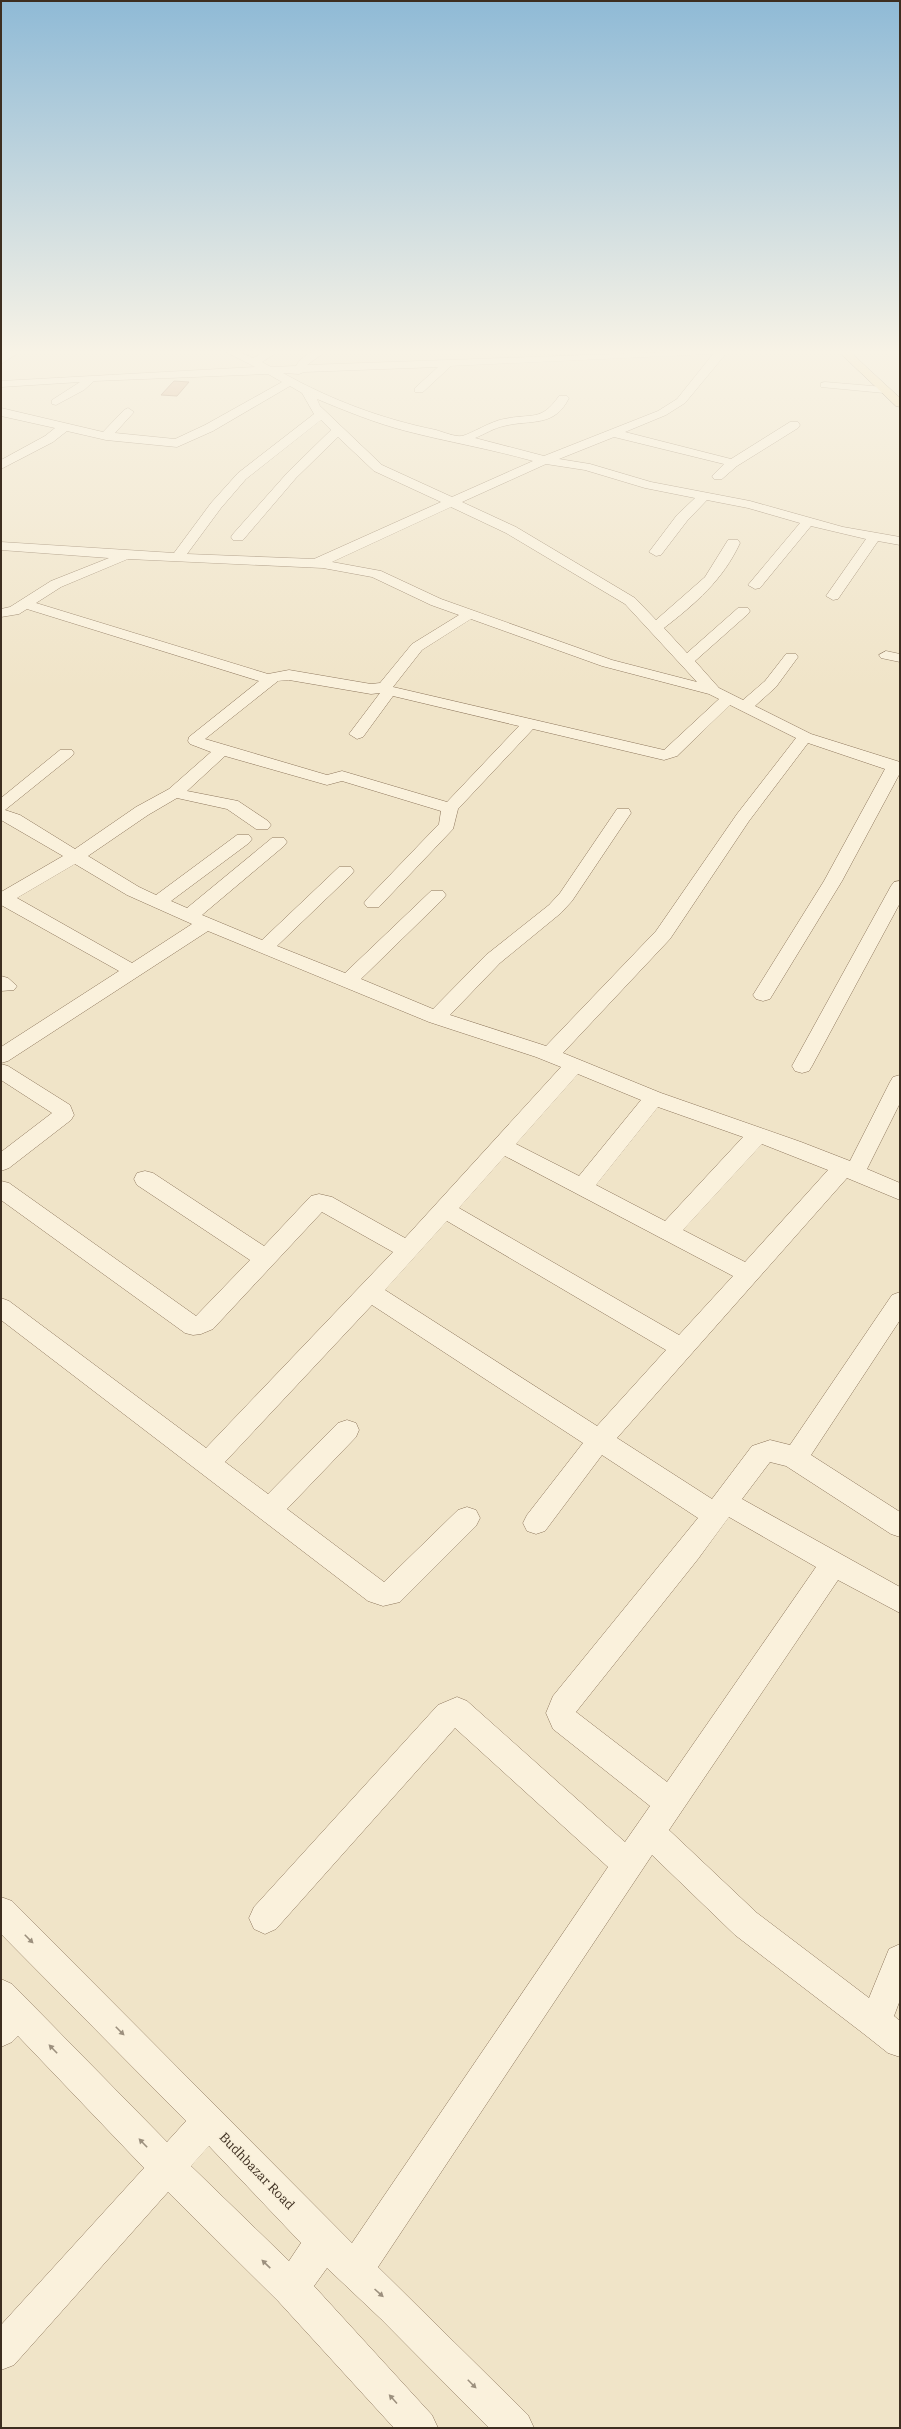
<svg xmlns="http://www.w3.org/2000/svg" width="901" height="2429" font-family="'IBM Plex Serif',serif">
<rect width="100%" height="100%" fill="#f0e4c8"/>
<!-- building -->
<path fill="#cf9f7d" stroke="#8d5f41" d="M174,381L189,382L177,396L161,395Z"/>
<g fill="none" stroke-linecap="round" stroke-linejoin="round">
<defs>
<path id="minor" d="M11,350H23L1,364V356Z
M222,350H235L253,358L268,350H281L262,362L271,367L296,366C302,354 316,349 328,350L307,365L729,350L685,403L666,415L625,432L731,459L790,422H798L800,425L798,428L737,466L722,479H714L712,476L724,464L614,437L559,459L590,464L651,482L750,501L843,527L900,537V545L878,541L838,599L833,600L826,596L866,539L811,526L760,588L755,589L748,585L800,523L748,508L707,500L687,521L661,555L656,556L649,552L677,515L695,498L645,488L585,470L546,464L462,502L516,527L635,598L656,620L705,577L728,540H738L740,543C723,580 695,604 664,628L687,653L738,608H748L750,611L748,614L695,661L719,688L743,700L765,681L786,654H796L798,657L776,687L755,706L811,734L900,762V773L842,881L770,999L763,1001L756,999L753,995L824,881L885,769L808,743L749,821L670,939L563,1053L661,1093L801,1142L850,1161L890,1082L893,1077L900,1075V1103L867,1169L900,1183V1200L847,1178L617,1438L712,1499L752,1446L770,1440L790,1445L892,1295L900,1292V1320L811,1455L900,1512V1537L891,1534L786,1466L770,1462L742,1499L900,1587V1613L838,1580L669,1830L757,1913L869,1998L889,1949L900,1944V2000L894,2016L900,2021V2057L888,2053L864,2034L735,1935L652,1855L378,2267L528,2415L534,2428H489L381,2319L327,2268L314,2286L432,2415L438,2428H394L278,2301L168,2192L14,2365L1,2370V2325L144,2168L18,2036L12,2042L1,2047V1979L12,1984L167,2142L186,2121L1,1934V1897L12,1901L352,2243L608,1867L455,1728L276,1929L265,1934L254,1929L249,1918L254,1907L438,1705L457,1697L467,1701L625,1842L650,1806L553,1729L546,1713L553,1696L698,1518L602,1455L545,1531L536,1534L527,1531L523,1523L527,1515L583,1443L372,1305L225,1462L268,1494L338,1423L347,1420L356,1423L359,1430L356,1437L287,1509L384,1582L458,1510L467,1507L476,1510L480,1518L476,1526L400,1602L383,1606L368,1601L1,1320V1298L9,1301L206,1448L393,1252L322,1212L213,1329L201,1334L193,1335L185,1333L1,1200V1181L9,1183L196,1316L250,1260L137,1185L134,1179L137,1173L145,1171L153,1173L264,1246L311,1196L319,1194L332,1197L405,1238L561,1067L536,1057L429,1022L208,931L8,1061L1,1063V1047L119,971L1,905V892L63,856L1,820V798L60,750H72L74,753L72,756L5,810L20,815L75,849L136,807L169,789L211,752L190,744L188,741L189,737L259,681L27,609L19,614L1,617V609L10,607L51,581L109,558L1,550V542L174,553L211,503L238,473L314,414L302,393L290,386L213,431L177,447L106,440L67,431L53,442L1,469V460L45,436L55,428L1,416V408L103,432L124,410L128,408L134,412L115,433L175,439L205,425L282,382L268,374L94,381L84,390L56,405L52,404V400L80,382L1,387V381L255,367ZM713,354L677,399L658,411L544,456L475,438C485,434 494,428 504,426C532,419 554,428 569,398L567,396H559C541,422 532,413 504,419C491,421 471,434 462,436C455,437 443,432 436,430C382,419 331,400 283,373L299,374L304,372L438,367L415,388V392H423L451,366ZM317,399C346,411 375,423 406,431C448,442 491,449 533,461L452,497L382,465L320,406ZM321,420L331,430L288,472L233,534L231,537L233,540H243L296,478L338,437L374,471L441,502L314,559L187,554L221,508L246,479ZM451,507L506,533L625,604L697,682L612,660L441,599L381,571L332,562ZM128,559L323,568L372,577L431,605L459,615L412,644L380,683L371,684L289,670L268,674L36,603L61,587ZM471,619L602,666L709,694L719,699L664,750L393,687L422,650ZM289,680L371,694L380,693L349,734L357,739L363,737L393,696L519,726L447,802L342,771L327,775L205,739L278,681ZM730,705L796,738L737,814L656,931L546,1046L450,1015L500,963L561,913L572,901L631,813L629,809H617L560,893L549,905L486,955L433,1009L361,979L443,899L446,895L443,891H431L345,973L277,946L351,875L354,871L351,867H339L262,940L202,915L284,846L287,842L284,838H272L187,908L171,901L249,843L252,839L249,835H237L156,895L139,887L88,856L148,815L177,798L227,809L256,829H268L271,825L268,821L238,801L187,791L225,756L327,785L342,781L441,811L439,824L367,899L364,903L367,907H379L453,829L458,809L533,729L664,760L677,756ZM75,864L127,895L192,924L132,963L17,898ZM578,1074L641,1100L579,1176L516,1144ZM658,1107L743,1137L665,1221L596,1185ZM762,1144L828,1170L745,1262L683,1230ZM505,1156L733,1276L679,1335L459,1208ZM447,1221L666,1350L597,1426L385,1290ZM729,1517L816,1567L667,1782L576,1712L698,1559ZM209,2146L301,2243L289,2261L191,2166Z
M825,382L884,387L890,390L884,393L821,387V383Z
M886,651L900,654V662L881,658L879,655Z
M900,881V903L812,1066L809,1071L802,1073L795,1071L792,1066L891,886L894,882Z
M1,976L8,978L17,986L14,990L1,991Z
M1,1064L8,1066L70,1105L74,1115L71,1120L9,1168L1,1171V1152L52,1113L1,1080Z"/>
<path id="major" d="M837,350H848L900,398V407L896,406Z"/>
</defs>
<!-- minor casing -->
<use href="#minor" stroke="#8d765c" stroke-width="1"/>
<!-- major casing -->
<use href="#major" stroke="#5b4430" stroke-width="1"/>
<!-- minor -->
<use href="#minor" fill="#faf1dc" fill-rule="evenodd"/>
<!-- major -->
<use href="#major" fill="#f3d9a0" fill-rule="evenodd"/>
</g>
<!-- one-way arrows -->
<defs><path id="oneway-solid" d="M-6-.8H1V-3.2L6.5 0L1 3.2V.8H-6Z"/></defs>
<g fill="#9c907e">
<use href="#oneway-solid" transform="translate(29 1939) rotate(45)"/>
<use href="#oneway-solid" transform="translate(120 2031) rotate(45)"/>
<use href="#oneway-solid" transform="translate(53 2049) rotate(-134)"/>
<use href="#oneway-solid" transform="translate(143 2143) rotate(-134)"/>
<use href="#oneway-solid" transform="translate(266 2264) rotate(-136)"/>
<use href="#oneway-solid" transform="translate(379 2293) rotate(42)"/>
<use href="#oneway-solid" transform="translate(472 2384) rotate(45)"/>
<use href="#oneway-solid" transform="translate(393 2399) rotate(-132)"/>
</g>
<!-- sky -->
<linearGradient id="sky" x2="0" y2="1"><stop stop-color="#8fbad6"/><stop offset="0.51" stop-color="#f8f3e6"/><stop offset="1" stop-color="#f8f3e6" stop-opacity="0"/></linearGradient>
<rect width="901" height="690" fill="url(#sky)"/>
<g text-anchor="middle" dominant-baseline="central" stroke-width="3" stroke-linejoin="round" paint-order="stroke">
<!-- near-street labels -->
<g font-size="13" fill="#3d2e20" stroke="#f7eed8">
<text transform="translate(257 2171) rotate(46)">Budhbazar Road</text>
</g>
</g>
<!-- border -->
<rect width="901" height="2429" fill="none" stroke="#3d2e20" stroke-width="4"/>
</svg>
